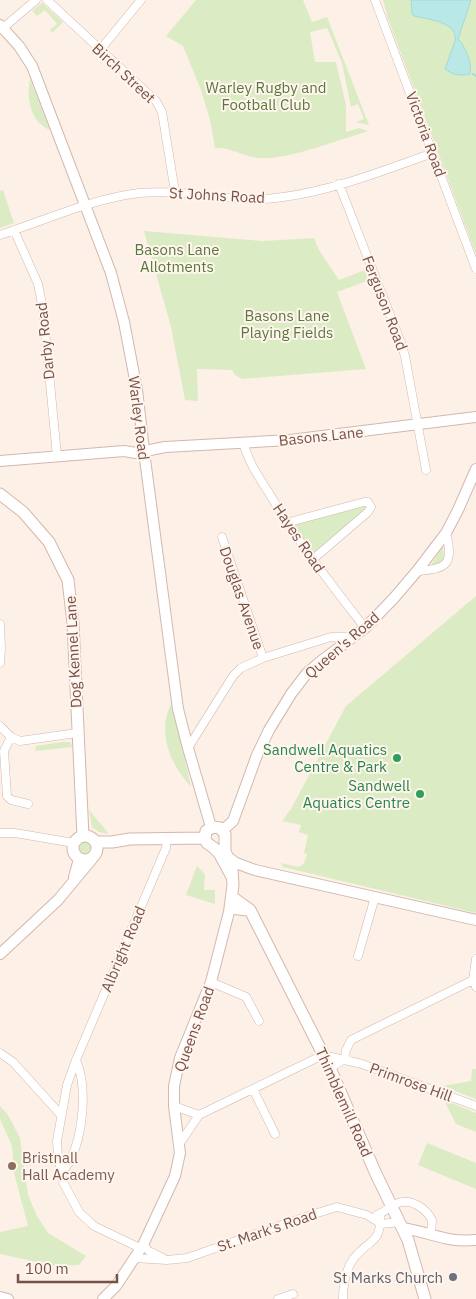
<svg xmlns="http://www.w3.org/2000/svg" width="476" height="1299" font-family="'IBM Plex Sans',sans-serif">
<rect width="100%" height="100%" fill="#fdf0e6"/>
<!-- green -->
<path fill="#dbecc4" d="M196,0H303L312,22L327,17L369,125L356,122L364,119L358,104L351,107L342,63L327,28L310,32L315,62H336L346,105V132L359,128L368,131C338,140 289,160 260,158C244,157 231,147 215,148L210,120L201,90L183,46L166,36Z
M383,0H476V254L387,16Z
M42,3L63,22L52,33L50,30L57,24L45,10L37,16L32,11Z
M30,79L50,130C30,122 26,98 30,79Z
M3,190L14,223L0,228V191Z
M144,231L263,241L314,238L319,250L339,280L365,270L370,280L337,292L366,369L242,379L235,375L232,370L197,369L198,401L185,400L171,327Z
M364,504L367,509L364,513L313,554L294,524Z
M443,546L444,558L440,564L430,567Z
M476,596V913L283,867L281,863L299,867L304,863L307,854L304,853L308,835L299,832L301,825L282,821L291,809L346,706Z
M172,702L191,787C170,764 156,731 172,702Z
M62,742H70L73,747L35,751L36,746Z
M89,810L109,834L99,832L92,827Z
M77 848a8 8 0 1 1 16 0a8 8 0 1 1-16 0Z
M197,866L205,874L204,890H215V904L186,895Z
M472,1069H476V1099L442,1086L471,1081Z
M444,1100L476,1113V1132L456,1124Z
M0,1106L8,1115L20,1138L28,1195L37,1216L48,1233L86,1256L79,1265L55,1266L0,1254V1232L28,1226L14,1173L12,1146L0,1119Z
M427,1143L476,1163V1189L418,1165Z"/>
<!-- water -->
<path fill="#bae8e6" stroke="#a0dad9" d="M411,0H471L458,39C464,44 473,64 470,74C461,76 452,75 445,69L455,41C459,22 427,19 414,16L412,14Z"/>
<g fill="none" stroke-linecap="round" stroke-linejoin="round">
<!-- stream -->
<path stroke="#a0dad9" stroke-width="2" d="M473,74L476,76"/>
<defs>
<path id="minor" d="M47,0L156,101L162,112L175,192
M375,0L476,269
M3,28L36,0
M100,50L141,0
M339,184L401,343L405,356L426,470
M14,230L38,284L43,309L57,456
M0,235C46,220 91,199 139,193C180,189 220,200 260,199C268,199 276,198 283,197C335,190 384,170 433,153
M243,442C248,461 258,476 269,493C297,541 331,584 365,628
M286,523L364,502H368L371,507L368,512L312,560
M222,537L263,658
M417,571C447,569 454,565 446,533
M0,624L1,648L0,663
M0,726L11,737L20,741L77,733
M11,737L4,751L7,796L11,800L28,804
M188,748L233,676L241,668L263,658L331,637H352
M0,833H15L74,843
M358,956L375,897
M476,959L473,980L476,987
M211,982L246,997L259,1021
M0,1053L13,1062L61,1115
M330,1068L345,1059L346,1050L351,1040L473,980
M253,1089L275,1134
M174,1106L199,1115
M180,1143L199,1115L323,1055L362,1064L476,1106
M61,1173C64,1169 68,1165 70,1161C83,1135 88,1087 76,1060
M377,1215C385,1212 391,1205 398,1203C412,1198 426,1209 432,1220L431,1235
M143,1245L149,1251L163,1258
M140,1248L94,1226L79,1212L63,1182L58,1156L57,1141L67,1085L76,1060L166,848L167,837
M134,1258L167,1260L187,1258L314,1214L337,1207L367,1215L381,1224L400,1222
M278,1299L293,1294
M343,1299C343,1284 345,1270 354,1258C369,1239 382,1244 380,1214"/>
<path id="tertiary" d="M0,25L19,46L32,66L111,273L124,322L137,390L145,459L178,709L188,748L211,827
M0,461L124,451L136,453L165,447L290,440L476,417
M223,830L233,821L257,755L269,730L291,694L307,673L321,661L365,628L394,598L417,571L446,533L458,510L476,469
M228,857L236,863L255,870L476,920
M74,877L79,859
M0,954L58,900L92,859
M402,1228C431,1232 445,1243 476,1240
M0,1297L8,1299
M103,1299L116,1286L143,1245L175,1176L180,1153L174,1106V1086L180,1058L211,982L230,908"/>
<path id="secondary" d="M0,494L23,512L49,542L68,580L73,623L83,836
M73 848a12 12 0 1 1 24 0a12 12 0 1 1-24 0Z
M96,842H112L130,839L205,838
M232,877L219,853L214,848L207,843L205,839L206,831L213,827L220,828L225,834V851L232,869L233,885L230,908L248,910
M232,897L250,910L330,1068L376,1174L408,1240L425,1299"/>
</defs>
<!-- minor casing -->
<use href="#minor" stroke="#d2b8ae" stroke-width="9"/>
<!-- tertiary casing -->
<use href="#tertiary" stroke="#d2b8ae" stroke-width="12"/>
<!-- secondary casing -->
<use href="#secondary" stroke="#d5b7ac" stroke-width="13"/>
<!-- minor -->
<use href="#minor" stroke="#fff" stroke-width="8"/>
<!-- tertiary -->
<use href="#tertiary" stroke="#fff" stroke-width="10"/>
<!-- secondary -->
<use href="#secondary" stroke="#fff" stroke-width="11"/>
</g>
<!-- markers -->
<g fill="#2e9e5b" stroke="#fff5ed" stroke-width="2">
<circle cx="397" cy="758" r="5"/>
<circle cx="420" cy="794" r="5"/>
</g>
<circle fill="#8d6e63" stroke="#fff5ed" stroke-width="2" cx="12" cy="1166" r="5"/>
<circle fill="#6b7280" stroke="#fff5ed" stroke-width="2" cx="453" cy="1277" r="5"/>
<g text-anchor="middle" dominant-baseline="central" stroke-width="4" stroke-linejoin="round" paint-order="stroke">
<!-- street labels -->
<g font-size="15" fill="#78524a" stroke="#fff5ed">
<text transform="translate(124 73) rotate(43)">Birch Street</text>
<text transform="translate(426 134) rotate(70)">Victoria Road</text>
<text transform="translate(217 195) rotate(3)">St Johns Road</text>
<text transform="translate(385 303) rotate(69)">Ferguson Road</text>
<text transform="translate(45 341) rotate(-96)">Darby Road</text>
<text transform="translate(139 418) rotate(83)">Warley Road</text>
<text transform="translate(321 436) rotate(-6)">Basons Lane</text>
<text transform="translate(299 538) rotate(56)">Hayes Road</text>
<text transform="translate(242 598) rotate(71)">Douglas Avenue</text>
<text transform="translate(342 645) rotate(-41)">Queen's Road</text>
<text transform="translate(73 652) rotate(-93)">Dog Kennel Lane</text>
<text transform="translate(123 949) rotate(-67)">Albright Road</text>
<text transform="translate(194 1029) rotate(-70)">Queens Road</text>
<text transform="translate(411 1082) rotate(20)">Primrose Hill</text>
<text transform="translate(344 1102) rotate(66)">Thimblemill Road</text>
<text transform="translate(267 1230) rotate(-19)">St. Mark's Road</text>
</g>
<!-- park labels -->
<g font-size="15" fill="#59783e" stroke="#fff5ed">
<text x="266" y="87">Warley Rugby and<tspan x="266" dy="17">Football Club</tspan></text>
<text x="177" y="249">Basons Lane<tspan x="177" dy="17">Allotments</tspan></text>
<text x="287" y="315">Basons Lane<tspan x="287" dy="17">Playing Fields</tspan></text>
</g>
<!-- leisure labels -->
<g font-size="15" fill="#27864d" stroke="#fff5ed" text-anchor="end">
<text x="387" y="749">Sandwell Aquatics<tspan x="387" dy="17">Centre &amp; Park</tspan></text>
<text x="410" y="785">Sandwell<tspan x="410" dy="17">Aquatics Centre</tspan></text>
</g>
<!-- education labels -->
<g font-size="15" fill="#785e54" stroke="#fff5ed" text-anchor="start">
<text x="22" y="1157">Bristnall<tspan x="22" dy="17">Hall Academy</tspan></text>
</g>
<!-- worship labels -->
<g font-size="15" fill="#5b616d" stroke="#fff5ed" text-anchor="end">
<text x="443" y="1277">St Marks Church</text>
</g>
</g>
<!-- scale -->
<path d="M18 1274v8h99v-8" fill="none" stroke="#78524a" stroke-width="2.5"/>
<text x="25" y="1274" font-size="15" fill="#78524a" stroke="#fff5ed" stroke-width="4" paint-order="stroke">100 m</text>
</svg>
